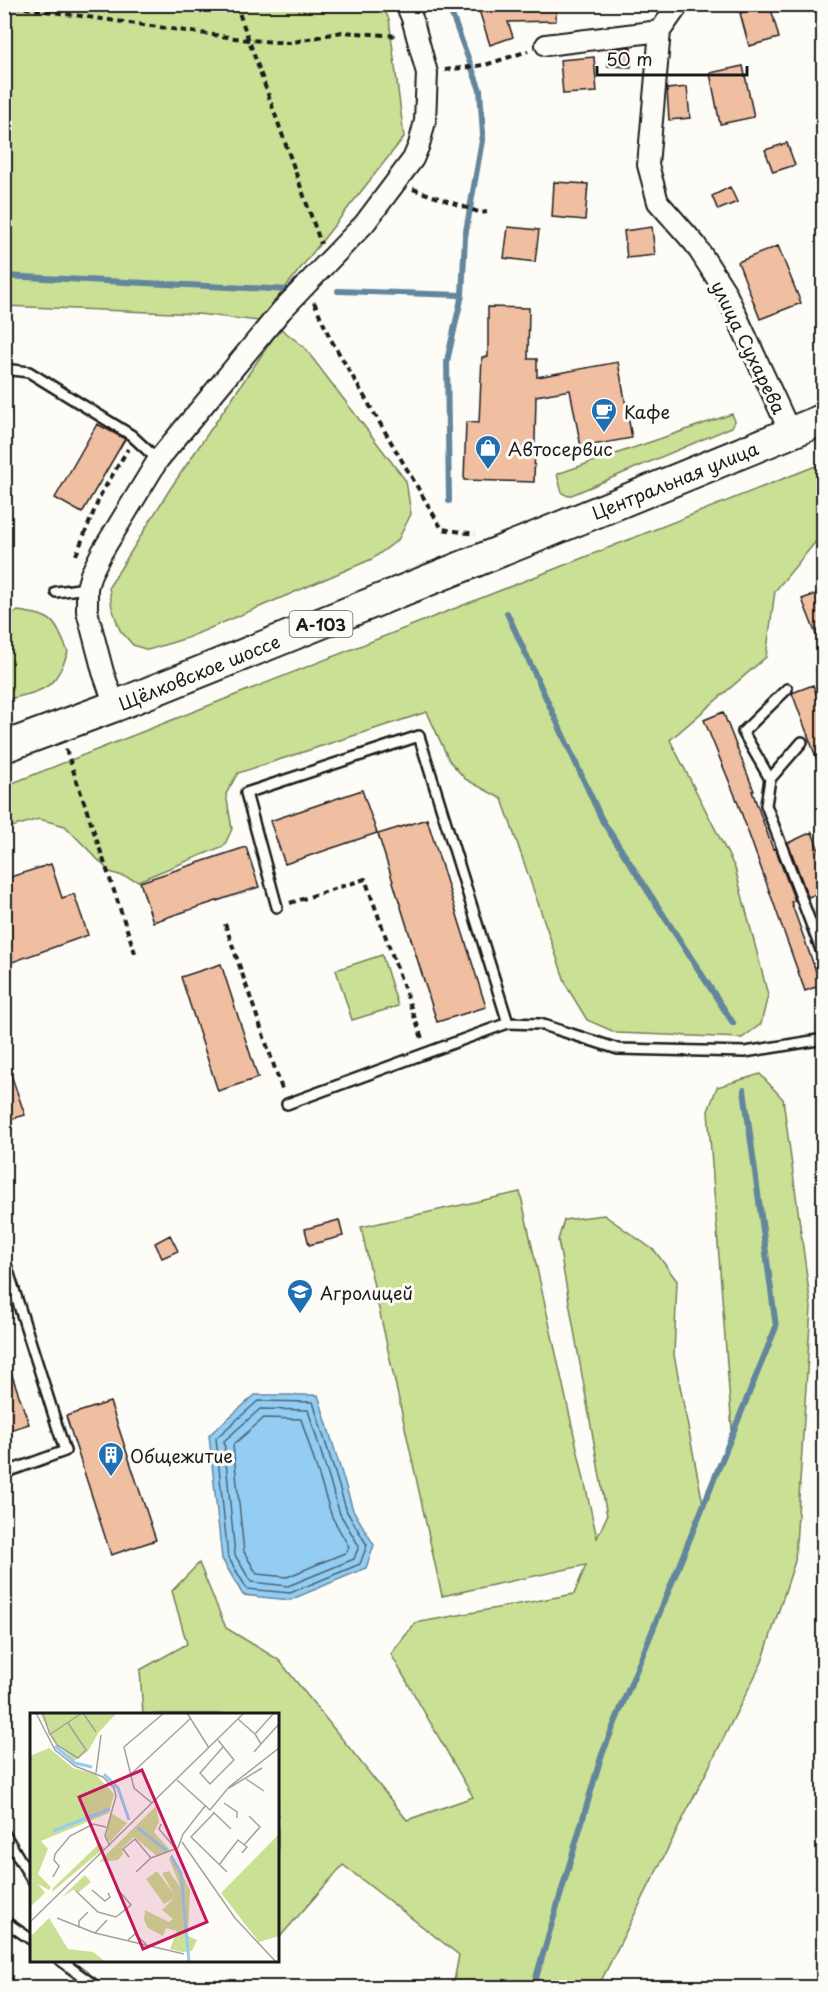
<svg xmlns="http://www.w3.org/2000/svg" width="828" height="1992" font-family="'Playpen Sans',sans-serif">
<rect width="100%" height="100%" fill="#fdfcf7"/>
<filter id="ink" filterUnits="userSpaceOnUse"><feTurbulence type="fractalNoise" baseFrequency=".0167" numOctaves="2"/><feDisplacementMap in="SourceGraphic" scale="12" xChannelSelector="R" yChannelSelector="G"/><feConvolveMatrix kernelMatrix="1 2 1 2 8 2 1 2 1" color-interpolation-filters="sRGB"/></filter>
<g filter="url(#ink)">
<!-- green -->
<path fill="#cae095" stroke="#737e58" stroke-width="1.5" d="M4,5H381L389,19L404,137L259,321L198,314L5,306Z
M280,328L304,347L406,481L411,514L398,540L372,559L187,638L148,650L133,645L120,630L112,608L109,587L170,489Z
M732,414L735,421L732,427L574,494L568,496L562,493L557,474Z
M818,465L824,485L819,508L818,539L775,591L766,657L670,740L735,868L768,995L761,1024L742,1038L617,1033L587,1020L567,987L502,799L465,779L449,760L427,712L238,773L226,794L232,829L224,846L138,881L110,872L65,826L39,819L5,829V786Z
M18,611C54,616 54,619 68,652C54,692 43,690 5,700V617Z
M382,955L398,1006L352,1020L336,970Z
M760,1074L783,1099L811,1307L795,1561L762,1662L598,1987H453L459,1955L343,1865L278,1939V1714H143L140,1670L187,1644L172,1591L199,1563L226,1628L279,1660L407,1820L473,1797L391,1654L415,1623L574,1594L586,1565L442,1596L361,1227L520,1192L597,1538L607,1516L558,1240L564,1220L604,1215L655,1251L677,1281L674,1355L703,1504L732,1430L708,1111L717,1087Z"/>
<!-- water -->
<path fill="#93cdf3" stroke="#63869d" stroke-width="1.5" d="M255,1395H318L353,1510L374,1545L366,1568L290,1600L243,1595L222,1559L209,1435Z"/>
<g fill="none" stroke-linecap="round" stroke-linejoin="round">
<!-- shore -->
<path stroke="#4c6372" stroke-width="1.5" d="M258,1401L313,1402L347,1512L367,1545L360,1564L290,1593L247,1589L228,1557L216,1438Z
M260,1409L308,1410L340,1514L359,1546L354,1559L288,1586L251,1582L235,1555L224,1441Z
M264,1418L301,1419L332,1517L349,1547L347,1552L287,1577L257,1574L244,1552L233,1445Z"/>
<!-- stream -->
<path stroke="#63869d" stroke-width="6" d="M448,4L480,90L483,135L465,237L462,295L447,361L449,501
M4,276L291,290
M338,291L462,295
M507,613L602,820L733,1023
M533,1988L601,1757L776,1327L744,1090"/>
</g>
<!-- building -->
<path fill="#f0bea0" stroke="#1c1c1c" stroke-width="1.5" d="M477,4H556V21L508,22L513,37L490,45Z
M770,5L779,38L749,46L740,13Z
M631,47V67L608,66V49Z
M594,57L597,92L563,94L560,60Z
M743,66L754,117L720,124L710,73Z
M687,87L690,118L669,120L667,89Z
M787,143L795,165L773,172L765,150Z
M554,182L588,184L585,220L552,217Z
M730,187L737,202L718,210L712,196Z
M508,227L539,230L535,262L504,258Z
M652,227L655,255L627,258L624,231Z
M778,246L801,303L760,319L738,262Z
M488,307L529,308L528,359H537V377L618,362L632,438L581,447L570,390L536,396L534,482L464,480L466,422L479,423L482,357H488Z
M97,424L125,439L82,513L55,498Z
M824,591V650H822L802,599Z
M813,685L819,701L824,699V773H822L792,693Z
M723,712L754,791H752L773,849L775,848L795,901L791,902L821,985L805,991L736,798L704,720Z
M362,790L377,833L285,864L270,821Z
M427,819L486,1007L437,1022L378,834Z
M812,832L824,864V892L808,897L788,843Z
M246,847L259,887L153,922L140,882Z
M51,864L62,898L74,894L88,935L4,965V879Z
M221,964L258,1078L218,1091L181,977Z
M7,1063L25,1115L4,1121V1064Z
M339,1220L343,1236L309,1245L305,1229Z
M170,1235L178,1251L162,1258L155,1243Z
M7,1361L29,1424L4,1432V1362Z
M110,1402L156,1540L111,1555L66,1416Z"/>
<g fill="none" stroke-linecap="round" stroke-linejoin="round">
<defs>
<path id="service" d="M4,369L29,372L131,435L158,460
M56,592L87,588
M787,689L743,732L770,779L766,805L824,958
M770,779L802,742
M277,907L246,793L419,736L508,1023
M287,1104L508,1023L540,1024L618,1049L745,1052L824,1039
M4,1258L65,1451L4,1473
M4,1833L32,1880
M4,1921L32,1940
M60,1960L98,1988"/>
<path id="minor" d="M660,31L648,165L658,202L695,244L725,291L790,432
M660,31L679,4
M546,45L660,31
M115,706L103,672L87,611V588L91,574L102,552L158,460L281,311L365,223L413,159L419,145L425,121L427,73L412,18L406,4"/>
<path id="primary" d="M4,747L115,706L526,541L824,419"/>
</defs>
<!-- service casing -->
<use href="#service" stroke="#1c1c1c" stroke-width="14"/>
<!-- minor casing -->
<use href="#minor" stroke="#1c1c1c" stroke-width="24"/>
<!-- primary casing -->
<use href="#primary" stroke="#1c1c1c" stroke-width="34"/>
<!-- path -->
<path stroke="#1c1c1c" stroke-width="4" stroke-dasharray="6 4.5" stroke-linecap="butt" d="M236,4L321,244
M4,5L249,40L289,43L342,32L398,36
M445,70L485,65L528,51
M413,189L481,213L487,212
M314,302L330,338L442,529L475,534
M76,555L101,494L128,449
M66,749L135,953
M290,903L365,879L423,1041
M225,924L283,1092"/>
<!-- service -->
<use href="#service" stroke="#fdfcf7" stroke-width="9"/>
<!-- minor -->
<use href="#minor" stroke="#fdfcf7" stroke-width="20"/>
<!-- primary -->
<use href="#primary" stroke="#fdfcf7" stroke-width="30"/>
</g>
</g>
<!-- icons -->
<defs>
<symbol id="cafe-pin" viewBox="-11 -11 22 30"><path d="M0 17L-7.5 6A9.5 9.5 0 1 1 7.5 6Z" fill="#1f6fb2" stroke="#fdfcf7"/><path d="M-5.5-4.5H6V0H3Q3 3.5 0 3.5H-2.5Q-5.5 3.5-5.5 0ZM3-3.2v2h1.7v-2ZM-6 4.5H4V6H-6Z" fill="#fff"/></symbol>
<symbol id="shop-pin" viewBox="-11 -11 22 30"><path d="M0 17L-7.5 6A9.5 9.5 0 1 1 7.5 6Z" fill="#1f6fb2" stroke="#fdfcf7"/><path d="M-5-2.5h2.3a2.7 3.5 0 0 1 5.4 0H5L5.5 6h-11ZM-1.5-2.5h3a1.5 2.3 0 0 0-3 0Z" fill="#fff"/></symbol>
<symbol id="university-pin" viewBox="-11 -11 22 30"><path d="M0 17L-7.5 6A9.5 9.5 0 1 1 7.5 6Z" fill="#1f6fb2" stroke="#fdfcf7"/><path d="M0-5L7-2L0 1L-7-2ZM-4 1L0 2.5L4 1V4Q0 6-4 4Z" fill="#fff"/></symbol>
<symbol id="building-pin" viewBox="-11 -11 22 30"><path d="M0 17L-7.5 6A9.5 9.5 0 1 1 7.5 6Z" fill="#1f6fb2" stroke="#fdfcf7"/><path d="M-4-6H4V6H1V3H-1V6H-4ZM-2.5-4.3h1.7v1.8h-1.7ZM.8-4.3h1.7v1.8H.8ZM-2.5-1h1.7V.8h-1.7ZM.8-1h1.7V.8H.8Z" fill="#fff"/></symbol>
</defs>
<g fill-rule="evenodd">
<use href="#cafe-pin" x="589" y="396" width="30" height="40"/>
<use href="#shop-pin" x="473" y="433" width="30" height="40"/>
<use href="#university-pin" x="285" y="1277" width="30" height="40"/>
<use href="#building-pin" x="96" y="1440" width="30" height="40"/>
</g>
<g text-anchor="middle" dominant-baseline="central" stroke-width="6" stroke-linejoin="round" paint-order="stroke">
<!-- shield labels -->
<rect fill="#fdfcf7" stroke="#605f5e" stroke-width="1.5" x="289.5" y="611" width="63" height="26" rx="4.5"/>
<g font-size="16" font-weight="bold" fill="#1c1c1c">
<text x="321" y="624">А-103</text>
</g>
<!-- street labels -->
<g font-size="18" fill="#1c1c1c" stroke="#fdfcf7">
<text transform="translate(749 347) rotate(64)">улица Сухарева</text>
<text transform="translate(675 480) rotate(-22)">Центральная улица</text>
<text transform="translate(199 672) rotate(-22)">Щёлковское шоссе</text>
</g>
<!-- poi labels -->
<g font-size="18" fill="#1c1c1c" stroke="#fdfcf7" text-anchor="start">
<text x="624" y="411">Кафе</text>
<text x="508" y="448">Автосервис</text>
<text x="320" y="1292">Агролицей</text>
<text x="130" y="1455">Общежитие</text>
</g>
</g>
<!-- overview -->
<g transform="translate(30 1713)">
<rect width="249" height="249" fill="#fdfcf7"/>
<path d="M10,0H87L69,19L58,38L44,48L22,26ZM19,35L43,55L65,61L84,81L79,100L11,128L18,136L8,161L21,174L19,177L8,171L15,180L0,194V43ZM126,93L129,109L124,119L140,137L127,143L104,124L92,135L93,141L88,147L69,149ZM81,100L97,110L80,129L76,125ZM249,121V223L229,229L191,180ZM70,130L74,135L22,179L23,175ZM142,141L160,177L158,223L167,227L162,238L152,239L140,236L147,218L136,215L133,223L118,215L114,207L115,197L139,209L143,206L132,197L144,185L134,191L116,166L127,158L144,181L132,160L139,158L151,175L139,146ZM55,162L61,169L49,179L43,177L32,184ZM19,205L38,236L63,239L76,249H0V224Z" fill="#cae095"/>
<path fill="none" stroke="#93cdf3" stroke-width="3" d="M25,33L45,50L62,54M74,61L88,75L99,107M107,114L137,138M23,118L80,96M141,143L151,160L159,249"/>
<path fill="none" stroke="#a3a29f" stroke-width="1.5" d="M6,0L25,37L45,53L73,64L84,75L86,83L75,123L80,133M13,0L20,22M53,0L66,19M157,0L179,35M208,6L225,21L244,0M19,22L52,0M21,22L27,32L48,45L56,37L38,10M188,27L204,47L180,71L170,60L193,34M231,31L249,11M224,39L231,31L225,21M66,60L71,22M101,61L160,6M216,66L234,78M147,67L180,97L199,74L249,35M199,75L232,55M122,90L104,75L94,34L134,0M194,90L207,99V105M183,99L201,116M184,100L161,124L197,159M131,111L129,116L146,136M152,129L205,205L246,249M214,132L230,114L219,103M99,144L93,136L105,126L121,145M189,152L208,127L217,134L212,140M106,159L121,145L148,135L153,121L175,93M23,164L29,153L24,147L25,141L40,123L63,111L76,114M62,177L75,188L80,184L78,180M46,178L68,199L86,204L101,192L90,179M27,205L65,220L77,207M0,209L214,0M49,215V208L58,199M65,220L154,241M98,227L105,221L116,231"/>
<path fill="#c2185b" fill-opacity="0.15" stroke="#c2185b" stroke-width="3" d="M112,57L177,209L113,236L49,84Z"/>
<rect width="249" height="249" fill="none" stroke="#1c1c1c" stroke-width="3"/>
</g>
<!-- margin -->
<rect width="828" height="1992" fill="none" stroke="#fdfcf7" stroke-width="24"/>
<rect x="12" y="12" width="804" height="1968" fill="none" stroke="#1c1c1c" stroke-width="2" filter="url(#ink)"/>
<!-- scale -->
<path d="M597 66v9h150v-9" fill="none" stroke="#1c1c1c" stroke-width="3"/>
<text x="606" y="66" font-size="18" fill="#1c1c1c" stroke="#fdfcf7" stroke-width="4.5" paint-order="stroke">50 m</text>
</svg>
